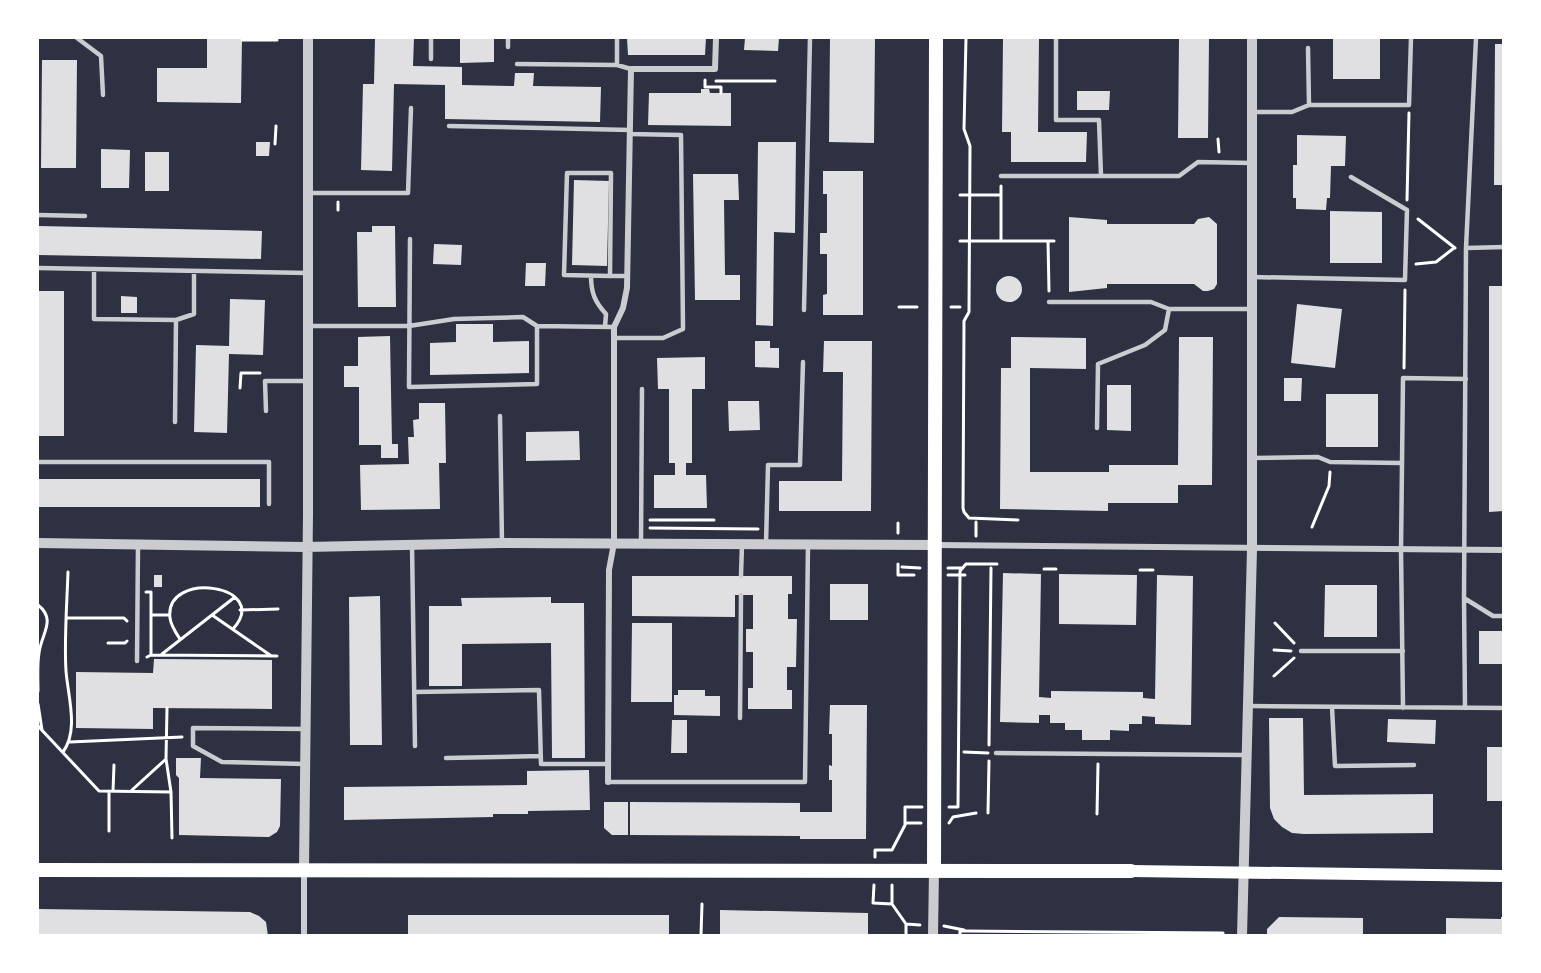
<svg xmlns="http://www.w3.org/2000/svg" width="1541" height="973" font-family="'PT Sans',sans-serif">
<rect width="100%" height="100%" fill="#2d3142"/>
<!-- building -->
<path fill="#e0e0e3" d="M207,38H242L241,103L157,102V68H207Z
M375,38H414L413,66L462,67V85L514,86L515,73H534L533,86L601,87L600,122L445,119V85L394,84L392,171L361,170L363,84H374Z
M460,38H494V62L460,63Z
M627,38H706L705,55H628Z
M745,38H779L778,51L744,50Z
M830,38H875L874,143L829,142Z
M1003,38H1039L1038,132H1087L1086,162H1011V132H1002Z
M1179,38H1209L1208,138H1178Z
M1333,38H1380V79H1333Z
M1495,44H1504V185H1494Z
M42,60H77L76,168H41Z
M701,89H709L710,93H731V126L648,125L649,93H701Z
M1077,91H1110L1109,110H1077Z
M1297,135L1346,136L1345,166H1331L1330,198H1327L1326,210L1296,209V198H1293V165H1297Z
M256,142H270L269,156H256Z
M758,142H796L795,233L774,232L773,326L756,325Z
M101,149L130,150L129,188H101Z
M145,152H169V191H145Z
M823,171H863V315H823V295L827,294V254H820V233H827V194H823Z
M693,174H738L739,200H724L725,275H740V300H695Z
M574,180L609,181L607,266L572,265Z
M1330,211L1382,212V263H1330Z
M1069,217L1107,220V224H1194L1198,219L1209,217L1217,224V284L1214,289L1208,291H1203L1194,284H1107V288L1069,292Z
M39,226L262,231L261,259L38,255Z
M372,226H395L396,307H358L357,232H372Z
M434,244L462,245L461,265L433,264Z
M526,263H546L545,286H525Z
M996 289a13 13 0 1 1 26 0a13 13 0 1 1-26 0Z
M1489,286H1504V511L1489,512Z
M38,291H64V436H38Z
M121,296L137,297V313H121Z
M230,299L265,300L263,355L229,354L227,433L194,432L196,345L229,346Z
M1297,304L1342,309L1335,368L1291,363Z
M456,324H493V342L529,341V373L430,375V343L456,342Z
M390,336L392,444H398V458H381V445H359V387H344V366H358V337Z
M1011,337L1086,338V369L1030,368V472H1109V465H1178L1179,337H1213L1212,485H1178V503H1108V511L1000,509L1001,368H1011Z
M755,341H770V348H779V368L755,367Z
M824,341H872L871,511H779V481H842L843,372H823Z
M705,357V389H692V463H686V475H706L707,508H654V475H675V463H669V389H658L657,358Z
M1284,378H1302L1301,401H1284Z
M1107,385H1131V431L1107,430Z
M1326,394H1378V447H1326Z
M728,401H759L760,430L729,431Z
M419,403H445L446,463H439L440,509L361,510L360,465L409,464L408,437H414L413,420L419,419Z
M579,431L580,460L526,461V432Z
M38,479H260V507H38Z
M1003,573L1041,574L1039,697L1051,698V691L1143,692V698L1155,699L1157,575L1193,576L1191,725L1155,724V717L1142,716V724H1129V731L1110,730V740H1082V730H1065V723H1050V715H1039V723L1000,722Z
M1059,574L1137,575L1136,625L1059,624Z
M154,575H162V587H154Z
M632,576H792V594H788V619H797L796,667H787V690H792V709H748V688H753V652H746V629H753V595H735V617L632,616Z
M830,584H868V620H830Z
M1325,585H1377V637H1324Z
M380,596L382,745H350L349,597Z
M551,597V603H584L585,758H552L551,643L462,644V686H429V606H462L461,598Z
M632,623H672V702H631Z
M1479,631H1504V664H1479Z
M154,659L272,660V709L153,708V729L76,728V672L153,673Z
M678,690H705V696H720V716L674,715V695H678Z
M830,705H867L866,839H800V836L630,835V802L800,803V812H832V780H829V765L832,766V734H829Z
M1269,718H1303L1304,795L1433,794V833L1304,834L1292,833L1282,827L1274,819L1270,808Z
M1388,719L1436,720L1435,744L1387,742Z
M672,720H687V753H671Z
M1487,747H1504V801H1487Z
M176,758H201L200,778L281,779L280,826L277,832L269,837L179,835V778L176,775Z
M589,770L590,810L528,811V814H493V817L344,820V787L527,785V771Z
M604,802H628V835H612L604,828Z
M38,909L250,912L259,916L266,922L268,936H38Z
M720,910L868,913V936H720Z
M408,915H669V936H408Z
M1279,917L1363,918V936H1267V929Z
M1501,917H1504V936H1446V918L1501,919Z"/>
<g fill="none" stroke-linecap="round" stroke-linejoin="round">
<!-- path -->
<path stroke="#fff" stroke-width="3" d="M966,38L964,129L970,146L969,312L964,321L963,508L964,512L969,518L1018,520
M242,40H277
M705,80V87H721V93
M716,81H775
M1218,139L1219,152
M275,144L276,126
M1001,186V241
M960,195H1001
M1407,200L1409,113
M338,210V202
M1418,219L1455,248
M960,241H1054
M1048,241L1049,291
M1416,264L1436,262L1454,248
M899,307H917
M951,307H960
M1404,368L1405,290
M240,388L241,373H260
M650,520H714
M1312,527L1329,486L1330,472
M650,528L758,529
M898,533V523
M976,536V522
M898,564V575H914
M902,567L920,568
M948,568H961
M1044,569H1056
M1140,570H1153
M948,575H965
M146,592H151V655
M38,605C57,620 41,634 39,653C37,665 38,678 38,691
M240,610L278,609
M151,615H169
M212,615L270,655
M67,618H124L127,621
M1275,623L1294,643
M180,639C176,633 171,626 170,618C164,569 273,585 233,629
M108,643H125L127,641
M1274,650L1291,651
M162,654L235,597
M147,657L151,655L277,656
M1274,676L1294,658
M38,704L42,730
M38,726L99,791L171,792
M70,742L182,737
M989,745L991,568
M63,752C79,730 68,697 66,671C64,640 67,603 68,572
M964,752L988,753
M166,759L171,792L172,838
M132,790L166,759L167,708
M113,791L114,765
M949,807H958L960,571L966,564H997
M988,813L989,761
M1097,814L1098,764
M905,823H921
M949,823L953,817L976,813
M109,831V791
M875,857V850H892L905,825V807H922
M874,885L873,903L892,904L906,924V936
M892,904V885
M906,924L920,925
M944,926L964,930
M701,935L702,904
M960,936V931H967L1223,933V936"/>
<!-- service -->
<path stroke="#caccd0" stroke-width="4.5" d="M77,38L101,56L103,95
M508,38V47
M617,38V65
M1056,38V120H1099L1101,176
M1476,38L1466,248L1464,598L1493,616H1504
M1308,48L1309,105
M431,59V38
M517,64L617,65L631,69
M1252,112H1292L1309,105H1409L1411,38
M449,126L630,130
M1001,176H1179L1198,162L1252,163
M308,193H408L411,108
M38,215L85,216
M410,239L409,387L537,384V326
M1466,248L1504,247
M38,268L308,273
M94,269V319L176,320L175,422
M591,276C591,293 595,302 606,314L605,327
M610,276L564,275L567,173H611L610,276H627
M1252,277L1405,280L1407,210L1351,177
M1049,302H1151L1169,309H1252
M804,310L810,38
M176,320L194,314V271
M308,326H409L454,319L523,317L537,326L614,327
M614,338H663L683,329L681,135L630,134
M266,411L265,381H308
M500,416L502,543
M1097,428L1098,364L1145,345L1165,330L1169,309
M1252,458L1318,457L1330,462L1402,463
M38,462H269V504
M641,543L642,389
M412,544L415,746
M766,544L768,465H800L803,362
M741,576L742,544
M1464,598L1465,708
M1301,651H1403
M137,661L138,545
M414,692L539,690L541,764H608
M1248,706L1504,708
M1332,707L1335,766L1414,765
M1403,708L1401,550L1403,378L1466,379
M740,718L741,595
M996,753L1246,755
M446,758L541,756
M305,764L222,762L193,746V728L306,729
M608,782H805L808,544"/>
<!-- minor -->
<path stroke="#caccd0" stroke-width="6" d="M935,545L1504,550
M608,782L609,570L614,543V327L623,308L627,288L631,69H715L716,38
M304,936V870"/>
<!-- tertiary -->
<path stroke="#caccd0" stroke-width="10" d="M38,543L306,547L502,543L935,545
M304,869L308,514V38
M933,936L934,870
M1242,936L1252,549V38"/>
<!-- secondary -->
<path stroke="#fff" stroke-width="12" d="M1131,871L1504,876"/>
<!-- primary -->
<path stroke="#fff" stroke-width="14" d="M38,870L1131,871
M934,870L936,38"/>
</g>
<!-- border -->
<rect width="1541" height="973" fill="none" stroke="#ffffff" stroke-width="78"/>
</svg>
